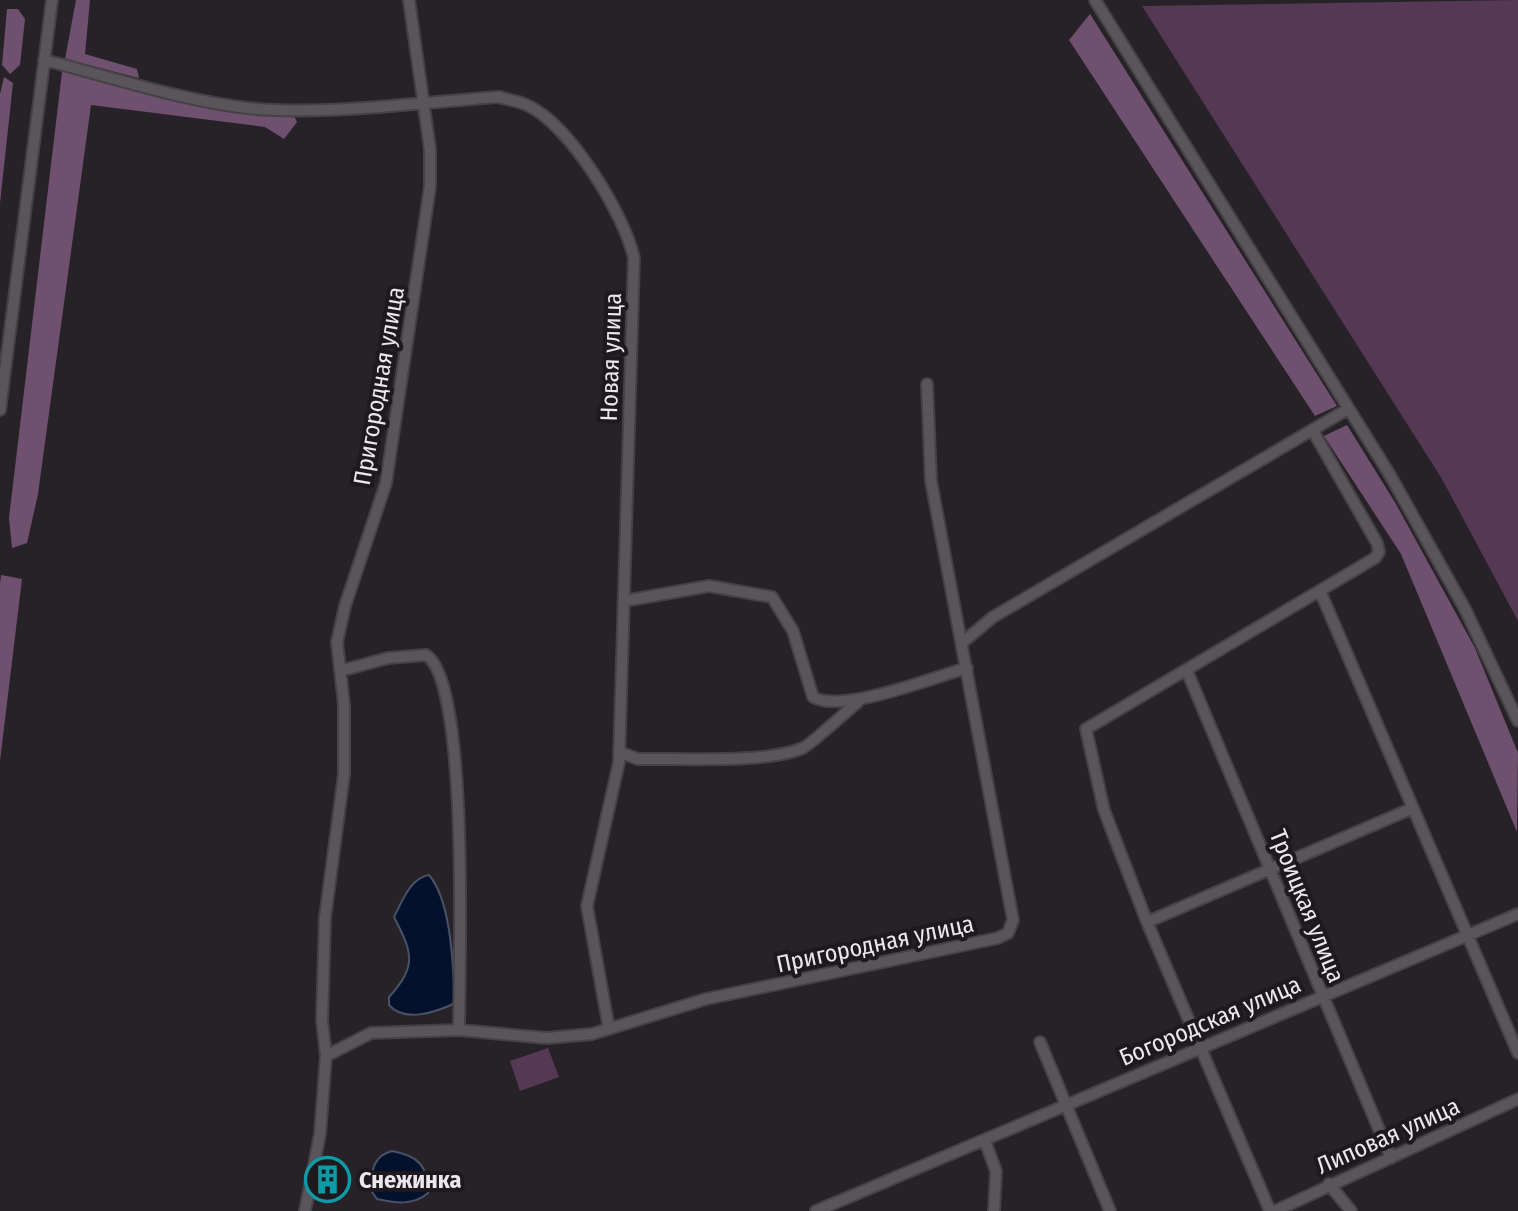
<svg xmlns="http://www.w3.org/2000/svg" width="1518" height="1211" font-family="'Fira Sans Condensed',sans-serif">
<rect width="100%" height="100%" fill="#272227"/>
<!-- green -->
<path fill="#553954" d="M1518,0V621L1442,479L1142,6Z
M548,1048L559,1077L520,1091L510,1061Z"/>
<!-- forest -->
<path fill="#6f516f" d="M76,0H90L85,54L137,69L139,78L65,59Z
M7,9H18L25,19L20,65L10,74L2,65Z
M1090,14L1337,406L1315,416L1069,40Z
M69,71L230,108L292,112L297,122L284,139L265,127L91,105L38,494L27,543L12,548L9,518L62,72Z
M4,77L13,83L0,203V94Z
M1347,425L1396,504L1475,648L1518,753L1517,832L1401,554L1324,436Z
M1,575L22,579L0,761V584Z"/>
<!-- water -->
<path fill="#03112c" stroke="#495265" stroke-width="2" d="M429,875C452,902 453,968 455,1003C437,1012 404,1023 389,1005V997C418,965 412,952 394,917C402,902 410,878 429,875Z
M392,1151C419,1156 428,1166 428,1193C413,1206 395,1203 377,1199L370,1189C372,1170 373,1156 392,1151Z"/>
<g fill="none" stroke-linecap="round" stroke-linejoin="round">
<defs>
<path id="minor" d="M1095,0L1390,475L1465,609L1518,721
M44,60C111,77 179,100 247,108C322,116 422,102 499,97C508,100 520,101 529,106C571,127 624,214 634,258L619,762L587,906L609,1029
M0,410L52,0
M1320,591L1518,1053
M624,601L709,586L772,597L793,631L813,697C842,714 934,677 967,668
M963,642L993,617L1348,409
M340,671L388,658L426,655C470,682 459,972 459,1030
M1187,671L1391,1158
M619,752L638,759C681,758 766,764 803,748C809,746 849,709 859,701
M1147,922L1413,808
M1040,1042L1110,1211
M326,1056L371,1033L459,1030L547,1038L592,1034L706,999L998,938L1008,933L1013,920L931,481L927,384
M985,1141L996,1171L994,1211
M1329,1184L1351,1211
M305,1211L320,1134L326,1056L322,1020L325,918L344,774V705L337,642L345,606L386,483L430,187V149L409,0
M816,1211L1518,914
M1270,1211L1147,922L1104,810L1086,729L1375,558L1379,552L1377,543L1313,431
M1275,1211L1518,1099"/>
</defs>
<!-- minor casing -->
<use href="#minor" stroke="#454145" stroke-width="14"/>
<!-- minor -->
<use href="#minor" stroke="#5a555a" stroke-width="10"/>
</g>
<!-- icons -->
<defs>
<symbol id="building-ring" viewBox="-11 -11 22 22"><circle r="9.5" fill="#1d191d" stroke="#0f9aa8" stroke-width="1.5"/><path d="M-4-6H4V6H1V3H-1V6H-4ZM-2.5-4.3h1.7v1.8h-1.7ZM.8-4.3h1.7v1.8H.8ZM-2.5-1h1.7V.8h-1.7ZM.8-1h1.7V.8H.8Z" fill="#0f9aa8"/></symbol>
</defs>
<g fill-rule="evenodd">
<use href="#building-ring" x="302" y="1154" width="51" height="51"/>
</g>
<g text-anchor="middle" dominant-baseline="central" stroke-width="8" stroke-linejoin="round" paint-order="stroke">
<!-- street labels -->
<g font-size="24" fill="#ebe8eb" stroke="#1d191d">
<text transform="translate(611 357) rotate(-88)">Новая улица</text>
<text transform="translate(379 386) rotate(-80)">Пригородная улица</text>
<text transform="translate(1307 906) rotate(68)">Троицкая улица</text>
<text transform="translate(875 944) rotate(-12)">Пригородная улица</text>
<text transform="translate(1210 1021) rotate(-23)">Богородская улица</text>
<text transform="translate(1388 1136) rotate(-24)">Липовая улица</text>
</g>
<!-- poi labels -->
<g font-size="24" font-weight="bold" fill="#ebe8eb" stroke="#1d191d" text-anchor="start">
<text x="359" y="1180">Снежинка</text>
</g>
</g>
</svg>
